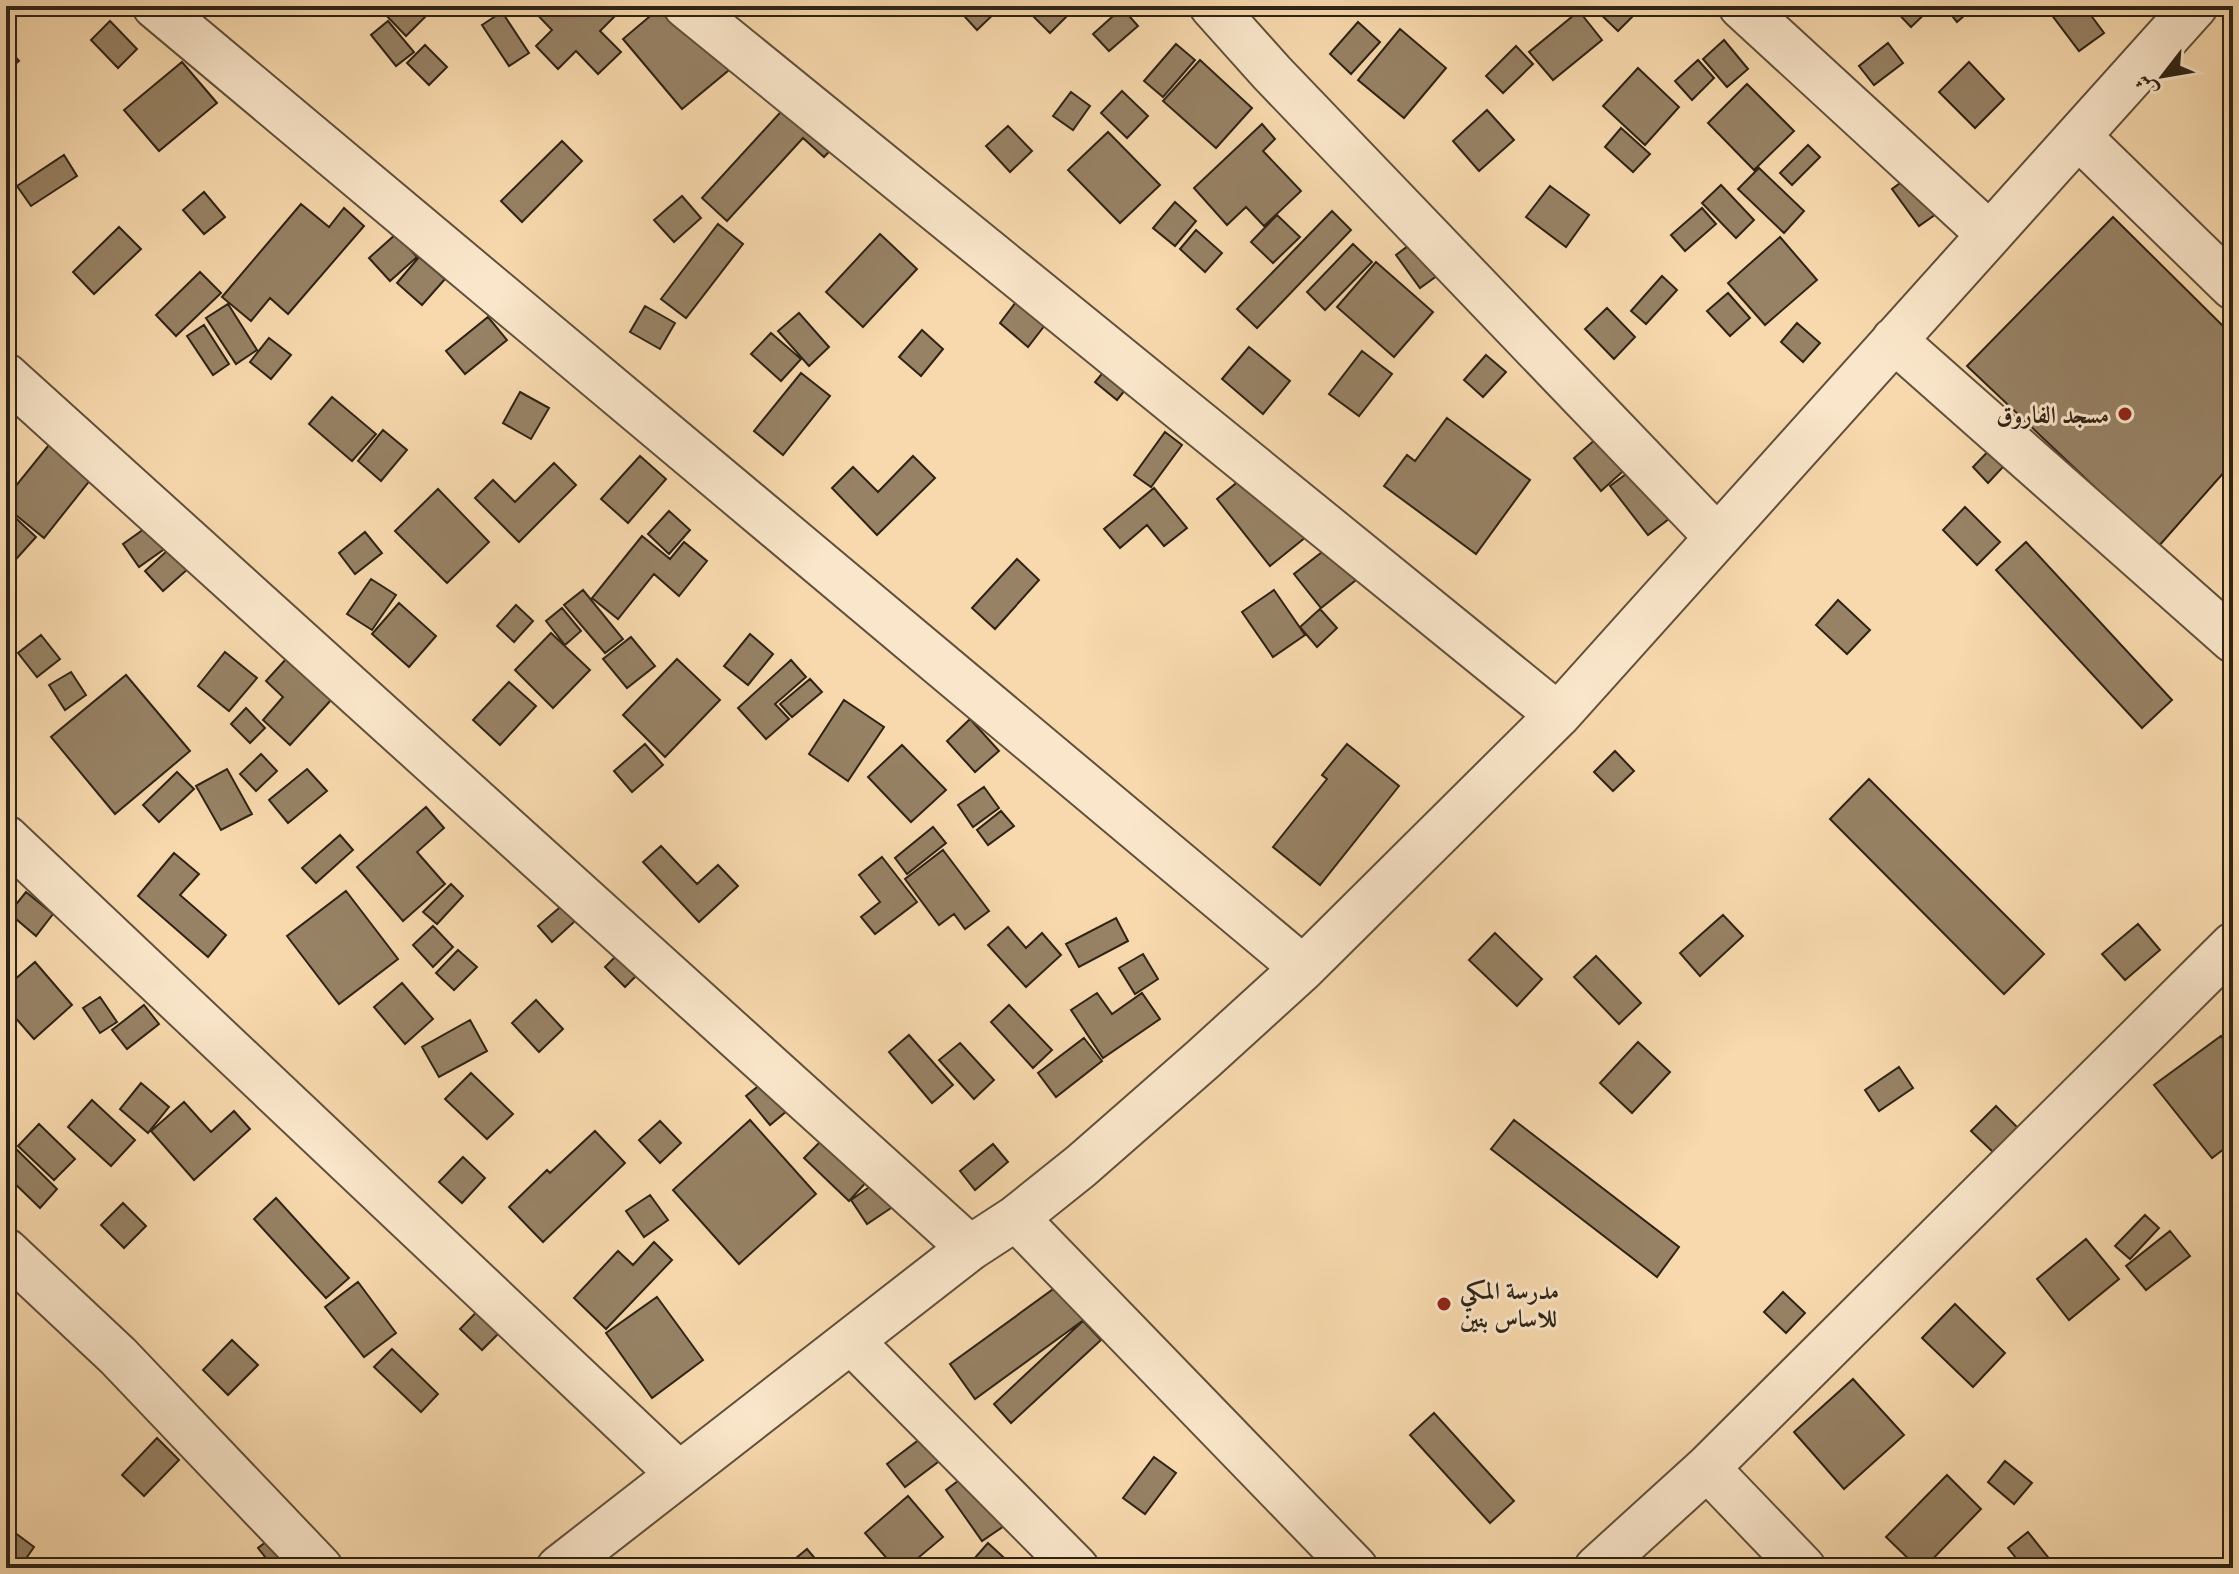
<svg xmlns="http://www.w3.org/2000/svg" width="2239" height="1574" font-family="'Libre Caslon Text',Amiri,serif">
<rect width="100%" height="100%" fill="#f7d9ad"/>
<filter id="stains"><feTurbulence type="fractalNoise" baseFrequency=".0025" numOctaves="4"/><feColorMatrix values="0 0 0 0 .2 0 0 0 0 .09 0 0 0 0 .02 0 0 0 .5 -.17"/></filter>
<radialGradient id="worn" r=".72"><stop offset=".6" stop-color="#630" stop-opacity="0"/><stop offset="1" stop-color="#630" stop-opacity=".3"/></radialGradient>
<!-- building -->
<path fill="#978265" stroke="#2f2316" stroke-width="2" d="M387,6H434L435,7L406,36L382,11Z
M529,6H613L619,12L600,31L621,52L598,74L576,51L558,69L536,46L552,30Z
M662,6H675L729,70L682,109L623,39Z
M955,6H999L1001,7L977,30Z
M1023,6H1070L1074,9L1050,33Z
M1592,6H1643L1618,31Z
M1891,6H1933L1911,27Z
M1944,6H1971L1973,8L1957,22Z
M2045,6H2084L2104,33L2079,51Z
M1122,8L1138,26L1109,51L1093,34Z
M1579,11L1602,40L1553,80L1529,52Z
M502,12L529,53L509,66L482,25Z
M110,21L137,49L118,68L91,40Z
M388,21L414,52L396,66L371,35Z
M1358,22L1380,42L1351,74L1330,54Z
M1400,29L1446,68L1404,118L1358,80Z
M1724,40L1748,69L1727,87L1703,59Z
M1888,43L1903,63L1874,85L1859,66Z
M1176,44L1195,60L1163,97L1144,81Z
M425,45L447,67L429,85L407,63Z
M6,46L19,61L6,72Z
M1516,46L1533,64L1503,93L1486,76Z
M1200,60L1252,108L1216,148L1163,101Z
M1698,60L1714,78L1692,100L1675,81Z
M182,62L217,103L159,151L124,110Z
M1969,62L2004,99L1975,128L1939,92Z
M1638,68L1679,107L1645,145L1603,106Z
M1747,84L1794,131L1754,170L1708,123Z
M1122,91L1148,116L1127,138L1101,113Z
M799,92L846,134L824,157L803,138L727,221L702,198Z
M1071,92L1090,106L1073,130L1053,116Z
M1487,110L1514,140L1479,171L1453,141Z
M1262,124L1275,139L1263,151L1301,191L1264,226L1246,207L1227,225L1194,188Z
M1008,126L1032,151L1010,172L986,146Z
M1621,128L1650,154L1633,172L1605,147Z
M1108,132L1160,185L1120,223L1068,170Z
M562,141L582,161L522,222L501,201Z
M1808,145L1820,157L1792,185L1780,173Z
M64,155L77,176L31,206L17,186Z
M1759,168L1804,211L1784,233L1738,189Z
M1918,170L1946,207L1919,226L1892,189Z
M1721,185L1754,220L1736,238L1702,203Z
M1550,186L1589,215L1566,247L1526,217Z
M204,192L225,217L204,234L183,210Z
M682,196L701,218L674,242L654,220Z
M1175,202L1196,221L1175,246L1153,228Z
M301,204L329,227L344,208L364,226L288,314L270,298L251,321L222,297Z
M1702,208L1716,224L1685,251L1671,235Z
M1332,211L1351,230L1257,328L1237,309Z
M1277,215L1300,237L1273,263L1251,242Z
M2113,217L2233,336V462L2158,547L1967,366Z
M718,224L743,244L686,318L661,299Z
M119,227L141,249L94,294L73,272Z
M1196,230L1222,253L1205,272L1180,249Z
M396,234L417,257L390,281L369,258Z
M880,234L917,269L863,327L826,292Z
M1420,237L1445,270L1420,288L1396,255Z
M1780,237L1817,280L1765,325L1728,283Z
M1353,244L1372,262L1325,310L1307,292Z
M419,257L445,279L422,305L397,283Z
M1376,262L1433,312L1394,357L1337,307Z
M200,272L221,293L176,336L156,315Z
M1662,276L1677,290L1646,324L1631,311Z
M1728,293L1750,318L1730,336L1707,311Z
M1016,302L1045,325L1028,347L1000,323Z
M228,304L257,350L236,364L206,318Z
M645,306L675,323L660,349L630,332Z
M1607,308L1635,337L1614,359L1585,329Z
M799,313L829,347L809,366L778,331Z
M488,317L507,340L465,374L446,351Z
M1797,323L1820,343L1803,362L1781,342Z
M204,325L229,364L213,375L187,336Z
M922,330L943,349L921,376L899,357Z
M771,333L801,359L781,381L751,354Z
M269,338L291,355L271,379L250,362Z
M1249,347L1290,381L1263,414L1222,379Z
M1121,351L1142,369L1117,400L1095,382Z
M1362,351L1392,374L1359,416L1329,394Z
M1486,355L1506,372L1483,397L1464,380Z
M801,373L830,396L783,455L754,431Z
M520,392L549,408L531,439L503,423Z
M332,397L376,434L352,461L309,424Z
M1447,418L1530,480L1476,554L1384,486L1407,455L1415,461Z
M383,430L407,450L381,481L358,461Z
M1165,432L1182,445L1151,487L1134,475Z
M1604,432L1631,464L1601,491L1574,458Z
M57,435L99,469L44,538L6,507V498Z
M2000,439L2015,454L1988,483L1973,467Z
M640,456L666,479L628,523L601,499Z
M913,456L935,478L877,535L832,488L853,467L878,492Z
M554,463L576,485L519,542L475,498L493,480L515,502Z
M1258,465L1312,532L1270,566L1217,499Z
M1637,466L1674,515L1648,535L1610,486Z
M1154,488L1187,528L1164,546L1147,525L1120,548L1104,529Z
M438,489L489,542L447,583L395,531Z
M1965,507L2000,542L1977,565L1943,530Z
M6,509L36,537L9,567L6,564Z
M669,511L690,530L669,554L648,534Z
M161,517L177,540L139,567L123,544Z
M365,532L382,553L355,574L339,553Z
M1345,534L1371,568L1321,608L1294,574Z
M642,536L670,559L684,542L707,561L679,596L654,574L618,619L592,598Z
M180,539L198,560L163,591L145,571Z
M2026,542L2172,700L2142,728L1996,570Z
M1017,559L1039,580L995,629L972,608Z
M371,579L396,595L372,630L347,614Z
M583,590L623,639L605,653L564,605Z
M1274,590L1305,635L1273,657L1242,612Z
M1838,600L1870,630L1847,654L1816,625Z
M399,603L436,636L409,667L372,634Z
M516,605L533,621L514,642L497,626Z
M562,608L581,631L565,645L546,621Z
M1320,609L1337,628L1317,647L1300,627Z
M551,633L590,670L553,708L515,670Z
M750,634L773,654L748,685L724,666Z
M41,635L60,659L37,677L18,653Z
M631,637L655,666L627,688L603,659Z
M297,647L342,688L290,745L263,720L283,697L266,681Z
M225,652L257,678L229,711L198,686Z
M677,659L720,700L665,757L623,715Z
M791,660L806,677L775,704L789,719L766,739L738,708Z
M71,672L86,695L65,710L49,685Z
M126,675L190,751L115,814L51,737Z
M810,679L822,692L792,717L780,704Z
M509,682L536,706L500,745L473,720Z
M844,700L884,727L848,781L809,754Z
M246,708L265,728L250,743L231,724Z
M970,719L999,751L975,772L947,741Z
M645,744L663,765L632,792L614,771Z
M1347,744L1399,786L1320,885L1273,847L1327,779L1322,775Z
M902,745L946,790L911,822L868,777Z
M1615,751L1634,771L1613,791L1594,772Z
M261,754L277,771L256,791L240,774Z
M227,769L252,814L221,830L196,786Z
M307,769L327,791L288,823L269,800Z
M177,772L194,789L159,822L143,805Z
M1869,779L2044,954L2004,994L1830,819Z
M984,787L999,808L973,827L958,805Z
M426,807L444,828L417,852L445,884L403,921L357,867Z
M1001,811L1014,826L988,845L977,830Z
M933,827L946,843L907,874L895,858Z
M340,835L353,850L316,883L302,868Z
M661,846L697,884L718,865L738,886L699,922L643,862Z
M943,850L989,911L965,929L954,914L939,925L905,879Z
M174,853L199,874L180,895L226,935L208,957L138,896Z
M882,857L917,902L875,934L861,917L880,902L859,875Z
M451,884L463,896L437,924L423,912Z
M346,891L398,959L339,1004L287,936Z
M26,892L53,914L36,936L9,913Z
M572,897L585,912L552,942L538,926Z
M1723,915L1743,936L1700,976L1680,953Z
M1116,918L1128,941L1079,967L1066,944Z
M2138,924L2160,950L2125,980L2102,954Z
M433,926L453,947L433,967L413,945Z
M1008,927L1026,948L1042,933L1061,955L1026,987L988,945Z
M1495,933L1542,979L1517,1006L1469,960Z
M625,947L645,967L625,987L605,967Z
M458,950L477,967L454,990L436,973Z
M1143,954L1158,979L1135,994L1119,968Z
M1596,956L1641,1003L1619,1024L1574,977Z
M35,962L72,1005L34,1039L6,1007V987Z
M402,983L433,1019L405,1044L374,1007Z
M1097,993L1112,1014L1142,993L1160,1019L1103,1058L1071,1010Z
M100,997L117,1022L100,1033L83,1008Z
M536,1000L563,1029L539,1052L512,1023Z
M144,1005L159,1024L127,1049L112,1030Z
M1009,1005L1052,1050L1033,1068L991,1022Z
M470,1020L487,1051L439,1077L422,1047Z
M909,1035L953,1085L932,1103L889,1052Z
M2221,1036L2233,1052V1142L2212,1158L2154,1085Z
M1084,1038L1102,1061L1056,1097L1038,1073Z
M1638,1042L1670,1072L1632,1113L1600,1083Z
M960,1043L994,1080L974,1099L939,1060Z
M1899,1067L1913,1088L1879,1111L1865,1090Z
M471,1073L513,1114L487,1139L445,1099Z
M771,1076L794,1105L770,1125L746,1096Z
M141,1083L169,1107L148,1133L120,1109Z
M92,1100L135,1140L111,1166L68,1127Z
M184,1102L211,1132L234,1111L250,1129L194,1180L151,1131Z
M1996,1106L2018,1128L1994,1153L1971,1131Z
M750,1120L816,1194L739,1264L673,1190Z
M1514,1120L1679,1247L1657,1277L1491,1149Z
M660,1121L681,1143L660,1163L639,1140Z
M39,1124L75,1159L54,1180L18,1146Z
M595,1131L625,1163L543,1242L509,1207L547,1170L550,1173Z
M826,1136L870,1178L849,1201L804,1158Z
M9,1142L57,1189L40,1208L6,1175V1146Z
M993,1144L1008,1162L975,1190L960,1171Z
M463,1157L485,1178L462,1203L439,1182Z
M878,1181L894,1206L867,1224L851,1200Z
M650,1195L668,1220L644,1237L626,1211Z
M276,1198L349,1278L326,1298L254,1219Z
M123,1203L146,1226L124,1248L101,1225Z
M2145,1215L2159,1228L2130,1259L2115,1246Z
M2170,1231L2190,1256L2146,1290L2126,1266Z
M2086,1239L2119,1279L2069,1320L2037,1279Z
M654,1242L672,1260L606,1329L574,1298L618,1251L633,1265Z
M358,1282L396,1333L364,1357L325,1307Z
M1063,1282L1089,1316L975,1399L950,1364Z
M1783,1292L1805,1313L1786,1333L1764,1312Z
M493,1295L515,1317L482,1350L460,1329Z
M657,1297L703,1360L652,1398L606,1333Z
M1955,1304L2005,1353L1973,1387L1922,1338Z
M1083,1321L1101,1340L1011,1423L994,1404Z
M232,1340L258,1365L228,1395L203,1370Z
M392,1349L438,1394L421,1412L374,1367Z
M1853,1379L1904,1435L1844,1489L1794,1432Z
M1434,1413L1514,1501L1490,1523L1410,1435Z
M924,1436L942,1459L905,1487L887,1464Z
M157,1438L179,1460L144,1496L122,1475Z
M1154,1457L1176,1473L1145,1514L1123,1498Z
M2005,1461L2032,1483L2014,1504L1988,1482Z
M970,1472L1007,1524L982,1541L946,1490Z
M1947,1475L1981,1509L1924,1568H1918L1886,1537Z
M908,1496L943,1537L906,1568H895L865,1533Z
M6,1526L34,1547L20,1567L6,1556Z
M280,1531L297,1551L274,1568L258,1548Z
M2028,1532L2055,1566L2052,1568H2024L2008,1548Z
M988,1543L1015,1568H966Z
M807,1549L823,1568H784Z"/>
<g fill="none" stroke-linecap="round" stroke-linejoin="round">
<defs>
<path id="street" d="M155,6L1303,968
M686,6L1558,715
M1212,6L1272,73L1717,537
M1741,6L1989,234
M2079,137L2233,287
M1894,340L2233,640
M6,376L970,1248
M6,838L679,1474
M1016,1218L1355,1568
M6,1251L118,1356L320,1568
M851,1341L1076,1568
M1707,1468L1803,1568
M559,1568L970,1248L1016,1218L1081,1166L1202,1060L1303,968L1558,715L2195,6
M1597,1568L1707,1468L2233,945"/>
</defs>
<!-- street casing -->
<use href="#street" stroke="#61503c" stroke-width="48"/>
<!-- street -->
<use href="#street" stroke="#fae6ca" stroke-width="44"/>
</g>
<!-- markers -->
<g fill="#8f2418" stroke="#fae6ca" stroke-width="3">
<circle cx="2125" cy="414" r="8"/>
<circle cx="1444" cy="1304" r="8"/>
</g>
<g text-anchor="middle" dominant-baseline="central" stroke-width="6" stroke-linejoin="round" paint-order="stroke">
<!-- poi labels -->
<g font-size="24" font-weight="bold" fill="#2f2316" stroke="#fae6ca" text-anchor="end">
<text x="2109" y="414">مسجد الفاروق</text>
<text x="1460" y="1290" text-anchor="start">مدرسة المكي<tspan x="1460" dy="28">للاساس بنين</tspan></text>
</g>
</g>
<!-- margin -->
<rect width="2239" height="1574" fill="none" stroke="#f7d9ad" stroke-width="32"/>
<rect x="8" y="8" width="2223" height="1558" fill="none" stroke="#2f2316" stroke-width="4"/>
<rect x="16" y="16" width="2207" height="1542" fill="none" stroke="#2f2316" stroke-width="2"/>
<!-- north arrow -->
<g transform="translate(2163 76) rotate(239)" stroke="#fae6ca" stroke-width="6" paint-order="stroke">
<path d="M0-6L14 30L0 20L-14 30Z" fill="#2f2316"/>
<text y="-12" font-size="22" font-weight="bold" text-anchor="middle" fill="#2f2316">ش</text>
</g>
<rect width="100%" height="100%" filter="url(#stains)"/>
<rect width="100%" height="100%" fill="url(#worn)"/>
</svg>
